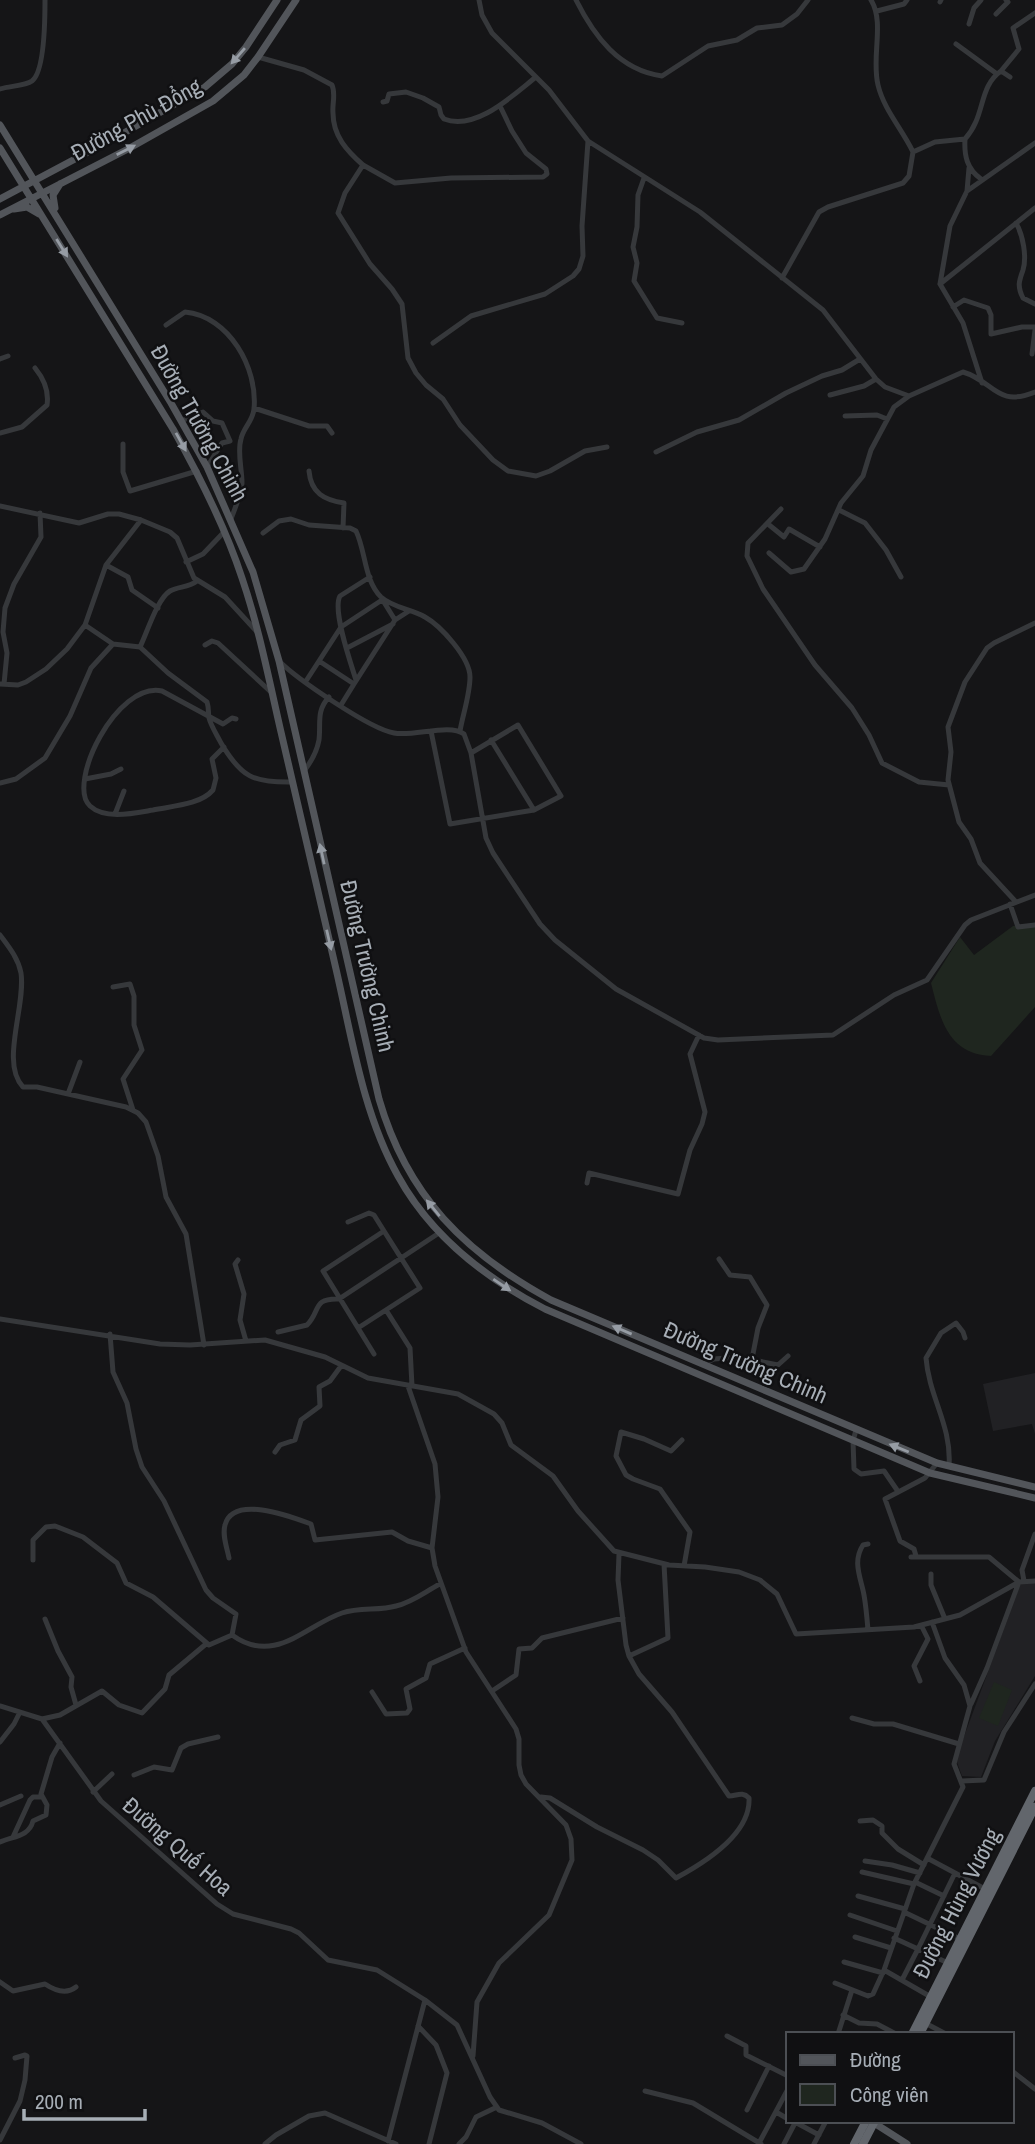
<svg xmlns="http://www.w3.org/2000/svg" width="1035" height="2144" font-family="'Archivo Narrow',sans-serif">
<rect width="100%" height="100%" fill="#151517"/>
<!-- built -->
<path fill="#212124" d="M1035,1373V1434L1032,1424L993,1431L983,1384Z
M1021,1583H1035V1676L995,1741L981,1777L962,1776L957,1762L959,1750Z"/>
<!-- green -->
<path fill="#1f261f" d="M1035,923V1007L991,1056C948,1054 940,1019 931,983L960,937L974,955L1013,926Z
M994,1682L1012,1690L998,1726L979,1718Z"/>
<g fill="none" stroke-linecap="round" stroke-linejoin="round">
<!-- minor -->
<path stroke="#36383b" stroke-width="5" d="M479,0L482,15L492,33L549,90L588,141L700,212L823,310L876,379L885,387L909,396L963,372C994,381 996,408 1035,392
M576,0C594,36 619,70 662,76L708,46L737,40L757,28L782,25L797,14L808,0
M871,0C885,23 871,57 878,85C884,110 902,129 913,152
M940,2L941,0
M877,11L904,4L907,0
M996,14L1008,2L1006,0
M969,24L974,8L981,0
M956,44L997,74
M258,57L304,70L332,85C336,94 332,104 333,113C333,136 347,151 363,165
M1001,71L1019,49L1013,28L1035,13
M0,89C9,86 25,86 32,81C45,71 45,16 45,0
M383,102L387,101L389,94L406,92L423,98L439,107L441,115L444,119C476,131 512,96 536,77
M500,106L512,131L526,153L546,169L547,174L543,177L451,178L395,183L363,165L345,193L338,213L370,264L392,289L402,304L408,358L416,373L426,385L443,399L460,425L493,460L508,471L536,476L550,471L585,451L607,447
M965,139C986,116 978,87 1001,71L1010,77
M644,178L638,195L637,227L633,247L637,263L634,281L657,318L682,323
M967,191L969,168
M1016,223C1023,235 1027,257 1023,270C1019,281 1017,286 1023,298L1035,304
M782,278L819,212L828,207L903,183L909,176L913,152L935,142L965,139C964,156 967,169 981,179
M940,284L1035,208
M953,307L964,300L988,308L991,315V334L1022,327H1035
M166,325L185,312C229,316 258,368 254,409C253,421 243,428 241,439C237,452 242,469 242,483C241,495 235,508 231,519
M433,343L471,316L545,294L573,276L579,269L583,256L582,226L588,141
M1032,354L1035,330
M0,359L8,356
M982,383L963,323L940,284L950,226L967,191L1035,143
M830,395L864,386L876,379
M254,408L309,426H327L332,433
M845,416L877,415L887,419
M181,421L203,412L213,421L222,423L230,441
M0,433L22,427L47,405C49,392 44,379 35,368
M123,444V472L130,491L197,471
M656,452L697,432L739,420L786,393L822,376L842,370L860,359
M207,467L222,443L230,441
M309,471C311,493 324,500 344,503L343,528
M0,506L79,523L108,514H119L141,520L170,532L177,538L194,578L225,597L258,633
M781,509L748,543L747,556L763,589L815,665L852,708L869,735L882,763L919,782L949,785
M839,510L865,523L886,550L901,577
M768,524L784,537L789,529L820,547
M263,533L279,521L291,519L309,525L350,528L356,531C366,552 364,580 381,597C393,608 412,609 425,617C441,626 470,658 470,677C470,694 463,714 460,731
M769,553L791,572L804,569L825,539L841,503L863,476L871,450L894,407L909,396
M186,562L203,554L224,532
M106,565L128,577L132,590L158,608
M382,599L395,620
M85,625L113,644L140,647L168,673L207,702C209,708 208,712 209,718C211,726 217,735 221,743C241,777 253,783 293,782
M205,645L212,641L218,643L272,693
M140,647C147,633 157,599 170,591C179,586 188,588 197,581
M347,648L393,624
M279,661C297,679 370,729 394,733C413,737 450,723 464,734L471,753L486,838L493,853L540,924L555,940L616,989L704,1038L718,1040L833,1035L894,995L927,980L965,925L971,920L1035,895
M319,661L341,627L382,600
M356,680C351,664 332,610 340,596L370,577
M306,681L319,661L354,684L341,705
M0,684L18,685L26,682L46,669L67,649L85,625L106,565L141,520
M4,684L7,653L3,632L5,608L14,584L41,537L40,513
M354,684L395,620L409,611
M431,731L450,824L534,810L561,796L518,725L471,753
M491,740L534,810
M224,747L212,759L216,778L213,790C200,805 172,806 153,810C135,813 105,820 90,806C66,784 117,681 162,691L223,724L232,718L236,719
M304,771C311,762 317,751 319,740C321,723 316,711 329,697
M85,779L111,774L121,769
M0,783L16,779L45,758L70,716L91,668L113,644
M115,814L124,791
M1016,902L980,863L971,839L959,822L948,780L951,752L948,727L965,682L987,648L994,643L1035,623
M1010,904L1018,927L1035,925
M0,935C9,947 18,958 21,973C26,1006 0,1063 23,1087H37L126,1107L138,1113L146,1122L158,1156L166,1197L186,1234L204,1345
M113,987L130,984L134,996V1025L142,1050L123,1079L133,1110
M68,1094L80,1062
M587,1183L589,1173L678,1194L690,1150L702,1124L705,1112L690,1054L699,1035
M348,1222L369,1213L374,1215L384,1231
M719,1259L730,1275L750,1277L767,1305L758,1328L752,1359
M238,1260L235,1264L244,1294L240,1320L246,1341
M386,1310L410,1348L412,1386
M0,1319L160,1344L190,1345L265,1340L325,1357L368,1378L458,1394L494,1414L502,1423L511,1445L553,1476L578,1511L614,1551L669,1565L705,1567L739,1572L760,1580L777,1594L796,1634L914,1627L960,1615L1019,1582L1035,1581
M358,1328L420,1288L384,1231L323,1271L374,1354
M278,1332L307,1325C321,1311 312,1298 339,1299L439,1233
M110,1334L113,1372L127,1403L136,1449L142,1467L164,1501L206,1590L213,1598L236,1614L232,1635
M703,1364L714,1359L739,1357L778,1365L788,1356
M408,1386L435,1464L438,1497L432,1548L435,1566L466,1652L516,1729L519,1739V1765L521,1775L526,1784L566,1825L571,1839L572,1860L549,1915L499,1963L477,2002L473,2056
M856,1430L853,1441L854,1469L861,1474L884,1471L897,1490
M682,1440L671,1451L644,1439L621,1432L616,1456L626,1475L633,1479L660,1489L690,1532L684,1566
M275,1452L280,1445L295,1440L301,1420L320,1406L319,1387L330,1381L341,1366
M949,1466C952,1426 929,1397 926,1358L941,1333L956,1323L963,1332L965,1338
M868,1544L863,1545C852,1562 861,1578 864,1595C866,1606 867,1618 868,1630
M916,1556L914,1549L900,1541L885,1499L925,1478L937,1463
M911,1557H989L1019,1582L987,1668L971,1704
M229,1558C227,1548 222,1535 225,1525C233,1494 292,1517 311,1524L315,1540L392,1532L408,1541L432,1548
M33,1560V1540L46,1527L55,1526L83,1537L117,1563L126,1583L153,1597L209,1645L232,1635C275,1666 306,1625 342,1613C360,1607 379,1611 396,1606C413,1602 426,1591 440,1584
M931,1574V1585L945,1619
M1024,1581L1022,1570L1035,1534
M45,1619L58,1651L72,1677L71,1687L76,1705
M629,1656L668,1638L664,1564
M920,1681L914,1666L928,1639L921,1625
M492,1691L516,1675L519,1649L532,1648L542,1638L623,1618
M372,1692L386,1714L407,1713L410,1709L406,1689L426,1678L430,1664L465,1648
M0,1706L42,1719L101,1801L217,1904L233,1914L291,1929L299,1933L328,1960L377,1970L425,2000L457,2025L490,2097L499,2110L542,2123L581,2144
M852,1718L874,1724H893L959,1744
M42,1719L60,1715L102,1691L119,1705L142,1713L165,1689L169,1675L206,1644
M0,1742L14,1724L20,1712
M134,1775L154,1767L172,1770L181,1748L188,1744L218,1737
M962,1781L984,1780L1004,1732L1035,1684
M93,1792L112,1774
M541,1797L550,1798L597,1827L643,1850L658,1860L676,1878C704,1863 751,1834 749,1798C742,1791 737,1796 729,1796L672,1712L639,1674L629,1656L626,1645L618,1580L619,1554
M0,1805L21,1796
M860,1821L873,1820L882,1826V1833L898,1849L924,1865
M13,1837L30,1800L33,1797H41
M0,1842C13,1836 29,1837 33,1821L46,1815L47,1805L41,1794L52,1757L60,1743
M927,1858L985,1889
M865,1861L892,1865L920,1873
M862,1872L914,1884
M915,1882L944,1896
M858,1896L905,1909
M904,1912L960,1939
M850,1915L897,1931
M855,1937L891,1948
M894,1938L918,1949L955,1873
M844,1962L883,1973
M884,1970L931,1997
M902,1980L918,1949L948,1963
M0,1982L13,1991L45,1984C54,1990 66,1995 76,1987
M835,1983L868,1996L873,1994L884,1970L914,1884L963,1787L954,1764L970,1706L964,1685L945,1658L932,1622
M843,2015L859,2023L877,2024L896,2034
M925,2023L946,2034
M418,2026L436,2045L447,2073L429,2144
M838,2034L852,1990
M727,2036L746,2046V2055L788,2076
M1012,2071L1035,2089
M645,2091L693,2103L761,2144
M747,2110L769,2066
M776,2112L788,2119
M793,2121L819,2135
M0,2140L20,2101L25,2080L27,2056L25,2055L15,2058
M388,2141L425,2000
M759,2143L788,2089
M265,2144L276,2135L309,2116L325,2113L396,2144
M459,2144L466,2137L476,2117L497,2107
M784,2144L796,2121
M814,2144L826,2121"/>
<!-- major -->
<path stroke="#52555a" stroke-width="7" d="M0,125L171,403L207,467L253,572L279,661L379,1099C407,1196 465,1253 551,1300L937,1463L1035,1487
M0,148L173,429C200,477 225,526 242,578C259,628 269,680 281,732C299,811 317,890 336,969C352,1038 363,1114 398,1176C431,1236 485,1278 545,1309L930,1473L1035,1498
M0,199L122,134L205,87L232,64L246,47L277,0
M55,208L53,195L60,184
M14,209L27,207L39,214
M0,215L128,149L213,101L244,75L258,57L296,0
M871,2121L907,2144"/>
<!-- highway -->
<path stroke="#62666c" stroke-width="8" d="M912,2034L1035,1791
M920,2034L1035,1807
M854,2144L866,2121
M863,2144L875,2121"/>
</g>
<!-- one-way arrows -->
<defs><path id="oneway-solid" d="M-6-.8H1V-3.2L6.5 0L1 3.2V.8H-6Z" transform="scale(1.75)"/></defs>
<g fill="#969ca4">
<use href="#oneway-solid" transform="translate(238 56) rotate(131)"/>
<use href="#oneway-solid" transform="translate(126 150) rotate(-27)"/>
<use href="#oneway-solid" transform="translate(62 248) rotate(58)"/>
<use href="#oneway-solid" transform="translate(181 442) rotate(61)"/>
<use href="#oneway-solid" transform="translate(322 854) rotate(-102)"/>
<use href="#oneway-solid" transform="translate(329 940) rotate(77)"/>
<use href="#oneway-solid" transform="translate(433 1208) rotate(-129)"/>
<use href="#oneway-solid" transform="translate(502 1285) rotate(34)"/>
<use href="#oneway-solid" transform="translate(622 1330) rotate(-157)"/>
<use href="#oneway-solid" transform="translate(899 1448) rotate(-158)"/>
</g>
<g text-anchor="middle" dominant-baseline="central" stroke-width="5" stroke-linejoin="round" paint-order="stroke">
<!-- street labels -->
<g font-size="23" fill="#a7aeb6" stroke="#101012">
<text transform="translate(136 119) rotate(-29)">Đường Phù Đổng</text>
<text transform="translate(200 423) rotate(61)">Đường Trường Chinh</text>
<text transform="translate(368 966) rotate(77)">Đường Trường Chinh</text>
<text transform="translate(746 1362) rotate(23)">Đường Trường Chinh</text>
<text transform="translate(178 1846) rotate(41)">Đường Quế Hoa</text>
<text transform="translate(956 1903) rotate(-63)">Đường Hùng Vương</text>
</g>
</g>
<!-- legend -->
<rect x="786" y="2032" width="228" height="91" fill="#101012" stroke="#4c4f54" stroke-width="2"/>
<rect x="800" y="2055" width="35" height="10" fill="#52555a" stroke="#4c4f54" stroke-width="2"/>
<text x="850" y="2067" font-size="21" fill="#a7aeb6">Đường</text>
<rect x="800" y="2084" width="35" height="21" fill="#1f261f" stroke="#4c4f54" stroke-width="2"/>
<text x="850" y="2102" font-size="21" fill="#a7aeb6">Công viên</text>
<!-- scale -->
<path d="M24 2109v10h121v-10" fill="none" stroke="#a7aeb6" stroke-width="3.5"/>
<text x="35" y="2109" font-size="21" fill="#a7aeb6" stroke="#101012" stroke-width="5" paint-order="stroke">200 m</text>
</svg>
